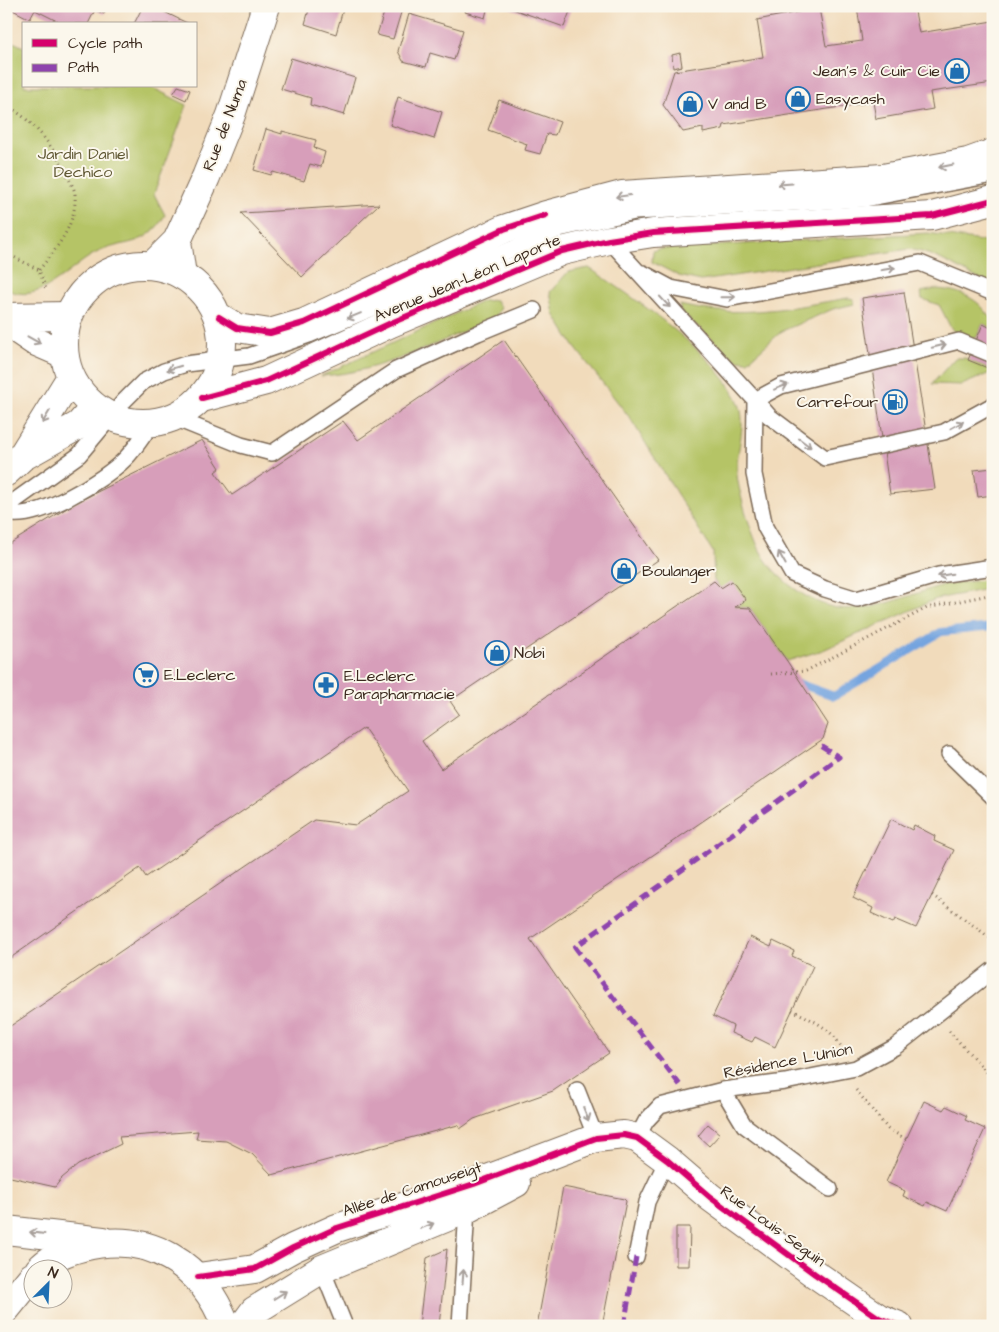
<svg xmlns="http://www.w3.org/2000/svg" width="999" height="1332" font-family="'Architects Daughter',sans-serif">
<rect width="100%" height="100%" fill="#fbf7ec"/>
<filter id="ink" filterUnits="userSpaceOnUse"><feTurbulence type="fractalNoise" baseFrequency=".02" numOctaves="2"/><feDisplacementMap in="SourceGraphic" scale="10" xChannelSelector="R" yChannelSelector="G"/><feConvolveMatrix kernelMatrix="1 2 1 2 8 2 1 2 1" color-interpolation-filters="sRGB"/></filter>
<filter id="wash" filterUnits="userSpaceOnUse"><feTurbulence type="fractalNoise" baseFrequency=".0096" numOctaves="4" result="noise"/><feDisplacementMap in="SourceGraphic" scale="20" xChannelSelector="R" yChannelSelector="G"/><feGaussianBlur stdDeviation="1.12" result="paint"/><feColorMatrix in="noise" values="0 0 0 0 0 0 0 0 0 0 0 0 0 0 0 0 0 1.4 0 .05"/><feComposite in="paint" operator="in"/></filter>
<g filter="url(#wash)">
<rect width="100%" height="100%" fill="#f1dbbb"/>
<!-- green -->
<path fill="#b5c466" stroke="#787742" d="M6,39L24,47V86H149L187,105L154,194L165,215C145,250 125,238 94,254C68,268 39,307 6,289Z
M928,233L981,241L993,245V285C964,274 940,254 909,249L701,281L679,276L652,262L653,251L659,249Z
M589,268C632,296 713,352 736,397C750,423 735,448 737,475C739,494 752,537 762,554C776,579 809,603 837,608C876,613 908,594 944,585C960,582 977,581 993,579V588L936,599L823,650L787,661L750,608L735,607L745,600L721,588L714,581L713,552L630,418L574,346L554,314L550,292L568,272Z
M936,289C952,290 966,293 979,304C984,308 987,315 993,319V329L983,324L977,337C950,340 951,325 939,305L922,299L921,292Z
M848,298L854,299V304L833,309L782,331L748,361L736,360L680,311V305C739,319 789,308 848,298Z
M495,300L501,308L495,317C439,342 383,372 321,376L483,301Z
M955,358H965L990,369V373L962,385L932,384Z"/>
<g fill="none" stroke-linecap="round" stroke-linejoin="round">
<!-- stream -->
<path stroke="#75a4df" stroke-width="8" d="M800,684L834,696L941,632L993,627"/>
</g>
<g id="blocks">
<!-- building -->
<path fill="#d79eba" d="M10,6H107L104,14L95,10L88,24H63L35,10L30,19L9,8Z
M143,6H152L189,24H134Z
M310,6H344L336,34L305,24Z
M386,6H403L393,39L377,35Z
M467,6H488L485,18L465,12Z
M504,6H572L564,27Z
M857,6H914L919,33L993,21V83L930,92L933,109L876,119L873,102L724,125L723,129L703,133V128L683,132L663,105L674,71L763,57L757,20L819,8L826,46L862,41Z
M409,14L463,30L454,60L430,53L426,67L403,61L398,51Z
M680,53L682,66L673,68L672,55Z
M291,58L355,78L344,115L310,105L311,98L281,89Z
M178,86L190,90L186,100L173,94Z
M398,97L442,112L434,139L390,125Z
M499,100L560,122L555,135L547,134L540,154L525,150L527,144L488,130Z
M266,129L282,134V131L316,140L314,148L325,152L321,167L310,164L304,181L273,172L271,175L254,170Z
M379,204L302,277L241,213L260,212Z
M904,292L935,489L890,494L862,298Z
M983,324L993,329V362L990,369L968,360Z
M504,340L658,560L450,701L459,714L422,741L441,769L714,581L721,588L732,581L746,600L735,607L750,608L787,661L828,724L823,739L530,939L609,1053L553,1091L474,1119L460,1129L458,1125L272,1175L252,1154L226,1141L196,1139L198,1131L119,1137L121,1144L78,1165L62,1178L55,1187L6,1176V1029L314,820L356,825L408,791L364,728L146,877L140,868L6,961V546L75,503L202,440L220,468L215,472L232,495L343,421L358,440Z
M993,468V495L978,497L974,470Z
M891,819L912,830L914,825L935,836L934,841L954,850L916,928L895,919L893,923L871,913L873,908L853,898Z
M750,937L771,947L773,941L794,951L792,956L813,966L775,1047L755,1037L752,1042L731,1033L733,1026L713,1016Z
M924,1101L943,1110L946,1106L967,1116L965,1120L985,1129L947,1211L927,1202L925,1206L903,1196L905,1191L886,1182Z
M708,1124L720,1134L709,1146L698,1136Z
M563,1187L624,1199L626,1201L602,1326H537Z
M676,1227H690L689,1266H676Z
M447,1249L439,1326H419L427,1258Z"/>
</g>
</g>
<g filter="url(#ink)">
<use href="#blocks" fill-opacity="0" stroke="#7b6855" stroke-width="1"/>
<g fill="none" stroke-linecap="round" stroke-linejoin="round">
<defs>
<path id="service" d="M609,240L755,400L781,386L959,341L993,355
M643,273L671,288L727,299L920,263L993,293
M755,400L754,474L765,527L792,574L825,589L857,599L939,575L993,567
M755,400L769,416L825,458L944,432L993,405
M172,417L241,445L272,453L396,370L478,333L534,310
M6,507L79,455L124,401L143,382L164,371L186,364L249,356L309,335L559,229L635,212L865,199L993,175
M6,513C37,522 104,480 125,459C136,448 144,434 153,422
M949,754L993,797
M577,1090L596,1138
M723,1090L744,1125L830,1189
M637,1138L646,1121L660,1106L723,1090L785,1082L856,1068L895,1047L993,970
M636,1257L647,1202L667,1160
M322,1269L345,1326
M460,1326L467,1209"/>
<path id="minor" d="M177,241L182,275
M153,265L177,241L206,177L231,115L266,6
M6,317L68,316
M6,322L34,341L64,354
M198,1277L255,1269L293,1248L337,1228L474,1184L596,1138L624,1135L637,1138L667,1160L710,1197L815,1274L879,1318L899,1326
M243,1326L254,1311L322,1269L467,1209L516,1183"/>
<path id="tertiary" d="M64 344a79 79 0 1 1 158 0a79 79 0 1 1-158 0Z
M219,317L237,328L270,333L304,323L504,229L546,215L622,195L883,178L968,162L993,153
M202,398L266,381L391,323L562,251L609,240L653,233L932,216L993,200
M22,456L71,377
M6,472L22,457L79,425L95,407
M6,1230L103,1241"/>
<path id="primary" d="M39,1270C50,1257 67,1251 83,1247C148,1230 203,1264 226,1326
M6,1309L32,1277"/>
</defs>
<!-- service casing -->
<use href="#service" stroke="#7b6855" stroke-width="18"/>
<!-- minor casing -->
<use href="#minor" stroke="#7b6855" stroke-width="30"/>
<!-- tertiary casing -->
<use href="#tertiary" stroke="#7b6855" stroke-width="30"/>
<!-- primary casing -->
<use href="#primary" stroke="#7b6855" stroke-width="30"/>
<!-- path -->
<path stroke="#7b6855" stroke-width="3" stroke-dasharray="1 4" stroke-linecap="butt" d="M6,105C35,121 57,151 70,181C72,185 75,190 75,195C77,224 56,249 39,270
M6,253L39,270L46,289
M771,674L806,671L927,608L993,594
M932,895L993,940
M792,1010C812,1020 834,1029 843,1051
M949,1031L993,1079
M856,1090L888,1129L906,1139"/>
<!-- service -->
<use href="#service" stroke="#fff" stroke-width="15"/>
<!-- minor -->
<use href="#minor" stroke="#fff" stroke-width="28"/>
<!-- tertiary -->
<use href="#tertiary" stroke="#fff" stroke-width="28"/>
<!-- primary -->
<use href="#primary" stroke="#fff" stroke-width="28"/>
<!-- quiet -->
<path stroke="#8e44ad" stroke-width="5" stroke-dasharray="10 5" stroke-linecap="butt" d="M680,1085L575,947L839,757L817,743
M624,1326L636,1257"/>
<defs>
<path id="cycleway" d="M219,317L237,328L270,333L304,323L504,229L546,215
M202,398L266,381L391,323L562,251L609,240L653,233L932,216L993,200
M198,1277L255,1269L293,1248L337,1228L474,1184L596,1138L624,1135L637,1138L667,1160L710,1197L815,1274L879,1318L899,1326"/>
</defs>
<!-- cycleway casing -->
<use href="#cycleway" stroke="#fbf7ec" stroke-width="9"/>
<!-- cycleway -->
<use href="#cycleway" stroke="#d6006c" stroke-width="6"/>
</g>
<!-- one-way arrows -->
<defs><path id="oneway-shaft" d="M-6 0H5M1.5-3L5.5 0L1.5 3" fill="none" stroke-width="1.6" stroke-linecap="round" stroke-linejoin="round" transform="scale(1.25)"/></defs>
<g stroke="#a79f9a">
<use href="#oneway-shaft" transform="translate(946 166) rotate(169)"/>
<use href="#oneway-shaft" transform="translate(785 184) rotate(176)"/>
<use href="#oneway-shaft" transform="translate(623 196) rotate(172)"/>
<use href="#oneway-shaft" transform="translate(888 269) rotate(-10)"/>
<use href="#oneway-shaft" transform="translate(728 297) rotate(-1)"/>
<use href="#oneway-shaft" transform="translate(665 302) rotate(47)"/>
<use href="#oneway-shaft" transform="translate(354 316) rotate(158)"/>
<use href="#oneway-shaft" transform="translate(34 340) rotate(29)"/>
<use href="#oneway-shaft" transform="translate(939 346) rotate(-14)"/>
<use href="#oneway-shaft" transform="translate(174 368) rotate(163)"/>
<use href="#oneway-shaft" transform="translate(781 387) rotate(-21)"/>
<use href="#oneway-shaft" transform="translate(46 417) rotate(121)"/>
<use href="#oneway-shaft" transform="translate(957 425) rotate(-29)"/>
<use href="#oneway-shaft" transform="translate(805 443) rotate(37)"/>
<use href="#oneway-shaft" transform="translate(782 558) rotate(-119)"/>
<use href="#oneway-shaft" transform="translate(945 575) rotate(170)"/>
<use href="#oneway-shaft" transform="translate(586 1114) rotate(68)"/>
<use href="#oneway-shaft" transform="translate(427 1226) rotate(-22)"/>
<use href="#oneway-shaft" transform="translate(37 1233) rotate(-173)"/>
<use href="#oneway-shaft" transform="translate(463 1277) rotate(-86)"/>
<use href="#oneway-shaft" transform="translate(280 1295) rotate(-32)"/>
</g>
</g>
<!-- icons -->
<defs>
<symbol id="shop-ring" viewBox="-11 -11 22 22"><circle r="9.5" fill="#fbf7ec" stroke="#1f6fb2" stroke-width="1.5"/><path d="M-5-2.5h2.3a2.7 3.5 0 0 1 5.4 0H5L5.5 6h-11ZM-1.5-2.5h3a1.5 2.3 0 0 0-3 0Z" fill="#1f6fb2"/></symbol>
<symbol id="fuel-ring" viewBox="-11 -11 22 22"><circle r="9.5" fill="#fbf7ec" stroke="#1f6fb2" stroke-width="1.5"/><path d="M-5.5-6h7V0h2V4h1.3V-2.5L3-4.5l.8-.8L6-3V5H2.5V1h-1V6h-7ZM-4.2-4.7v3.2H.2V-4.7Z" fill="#1f6fb2"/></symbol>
<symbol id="supermarket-ring" viewBox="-11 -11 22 22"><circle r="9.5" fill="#fbf7ec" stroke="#1f6fb2" stroke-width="1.5"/><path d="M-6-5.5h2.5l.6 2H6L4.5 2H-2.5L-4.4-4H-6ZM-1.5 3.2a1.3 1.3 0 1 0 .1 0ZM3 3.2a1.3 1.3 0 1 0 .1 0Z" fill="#1f6fb2"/></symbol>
<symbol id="pharmacy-ring" viewBox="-11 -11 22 22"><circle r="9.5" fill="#fbf7ec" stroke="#1f6fb2" stroke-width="1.5"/><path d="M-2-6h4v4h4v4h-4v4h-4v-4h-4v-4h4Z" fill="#1f6fb2"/></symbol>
</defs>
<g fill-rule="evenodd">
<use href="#shop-ring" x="943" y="57" width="28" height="28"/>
<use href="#shop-ring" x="784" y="85" width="28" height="28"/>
<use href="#shop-ring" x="676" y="90" width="28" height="28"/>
<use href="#fuel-ring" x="881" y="388" width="28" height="28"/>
<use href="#shop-ring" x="610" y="557" width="28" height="28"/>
<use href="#shop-ring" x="483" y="639" width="28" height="28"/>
<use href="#supermarket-ring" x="132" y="661" width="28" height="28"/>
<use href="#pharmacy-ring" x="312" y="671" width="28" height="28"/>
</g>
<g text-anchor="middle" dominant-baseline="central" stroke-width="4" stroke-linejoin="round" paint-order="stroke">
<!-- poi labels -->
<g font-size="16" fill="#3b2a1e" stroke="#fbf7ec" text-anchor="start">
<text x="940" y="71" text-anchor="end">Jean's &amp; Cuir Cie</text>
<text x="816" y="99">Easycash</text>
<text x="708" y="104">V and B</text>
<text x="878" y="402" text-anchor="end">Carrefour</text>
<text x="642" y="571">Boulanger</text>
<text x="514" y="653">Nobi</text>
<text x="164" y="675">E.Leclerc</text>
<text x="344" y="676">E.Leclerc<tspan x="344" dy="18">Parapharmacie</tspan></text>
</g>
<!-- street labels -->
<g font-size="16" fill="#3b2a1e" stroke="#fbf7ec">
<text transform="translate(225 125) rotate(-69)">Rue de Numa</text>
<text transform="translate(467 278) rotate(-23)">Avenue Jean-Léon Laporte</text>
<text transform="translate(788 1061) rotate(-11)">Résidence L'Union</text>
<text transform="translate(412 1189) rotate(-18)">Allée de Camouseigt</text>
<text transform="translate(773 1226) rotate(36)">Rue Louis Seguin</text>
</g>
<!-- park labels -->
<g font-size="16" fill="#605834" stroke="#fbf7ec">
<text x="83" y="154">Jardin Daniel<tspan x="83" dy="18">Dechico</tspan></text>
</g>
</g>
<!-- margin -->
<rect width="999" height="1332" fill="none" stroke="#fbf7ec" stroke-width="25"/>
<!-- legend -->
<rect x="22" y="22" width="175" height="65" fill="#fbf7ec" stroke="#aea59a"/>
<rect x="32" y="39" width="25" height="8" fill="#d6006c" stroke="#aea59a"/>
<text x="68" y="48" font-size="15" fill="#3b2a1e">Cycle path</text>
<rect x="32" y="64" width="25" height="8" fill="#8e44ad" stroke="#aea59a"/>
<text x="68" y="72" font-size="15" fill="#3b2a1e">Path</text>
<!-- north arrow -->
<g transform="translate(48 1284) rotate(24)"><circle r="24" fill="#fbf7ec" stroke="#aea59a"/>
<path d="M0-4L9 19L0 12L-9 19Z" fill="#1f6fb2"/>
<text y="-8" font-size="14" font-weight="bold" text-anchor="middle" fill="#3b2a1e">N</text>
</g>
</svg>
